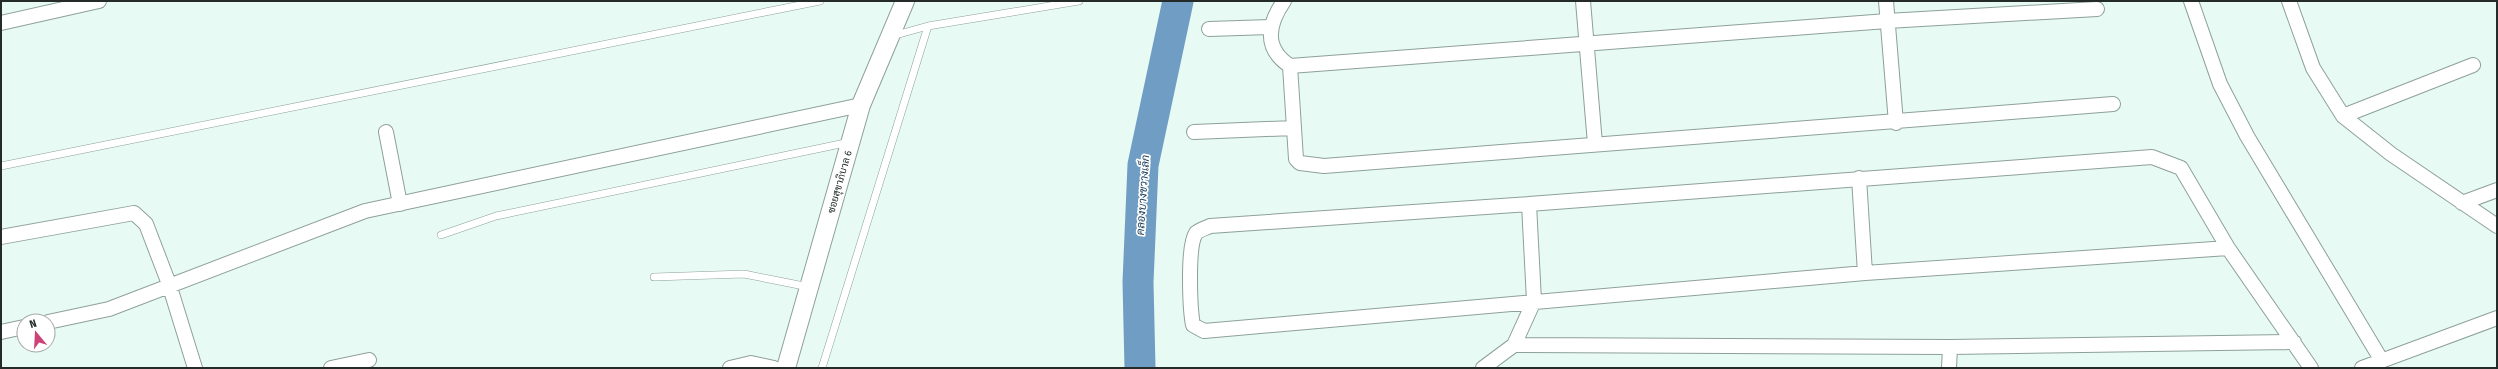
<svg xmlns="http://www.w3.org/2000/svg" width="2498" height="369" font-family="'Fira Sans Condensed',Sarabun,sans-serif">
<rect width="100%" height="100%" fill="#e7faf4"/>
<g fill="none" stroke-linecap="round" stroke-linejoin="round">
<!-- river -->
<path stroke="#6f9dc3" stroke-width="31" d="M1140,368L1138,282L1143,165L1178,1"/>
<defs>
<path id="service" d="M892,36L928,26L1079,1
M1,166L820,1
M441,235L496,216L850,142
M654,277L744,274L809,287
M822,368L928,26"/>
<path id="minor" d="M1284,1C1268,24 1263,48 1290,66L1887,21L2097,9
M1583,1L1595,144
M1886,1L1896,123
M2191,1L2220,84L2247,136L2382,361
M2289,1L2313,68L2343,116L2391,154L2497,226
M1,23L99,1
M1209,29L1270,27
M1290,66L1296,159L1300,163L1324,166L2113,104
M2343,116L2473,65
M386,132L400,204
M1194,132L1293,128
M1859,178L1865,273
M2462,203L2497,190
M1529,204L1210,226C1206,228 1199,230 1196,233C1187,246 1190,309 1193,325L1204,331L1865,273L2228,248L2311,368
M1,237L134,213L146,224L169,284L195,368
M48,322L109,309L365,211L861,105
M1,332L24,327
M1514,345L1950,347L2294,342
M331,368L369,360
M730,368L751,363L774,368
M1483,368L1514,345L1534,301L1529,204L2152,157L2181,168L2228,248
M1949,368L1950,347
M2362,368L2497,318"/>
<path id="tertiary" d="M786,368L861,105L905,1"/>
</defs>
<!-- service casing -->
<use href="#service" stroke="#8ea09a" stroke-width="8"/>
<!-- minor casing -->
<use href="#minor" stroke="#8ea09a" stroke-width="16"/>
<!-- tertiary casing -->
<use href="#tertiary" stroke="#8ea09a" stroke-width="20"/>
<!-- service -->
<use href="#service" stroke="#fff" stroke-width="7"/>
<!-- minor -->
<use href="#minor" stroke="#fff" stroke-width="14"/>
<!-- tertiary -->
<use href="#tertiary" stroke="#fff" stroke-width="18"/>
</g>
<g text-anchor="middle" dominant-baseline="central" stroke-width="3.5" stroke-linejoin="round" paint-order="stroke">
<!-- street labels -->
<g font-size="10" fill="#242b29" stroke="#fff">
<text transform="translate(840 182) rotate(-74)">ซอยสุขาภิบาล 6</text>
</g>
<!-- water labels -->
<g font-size="11" font-style="italic" fill="#133651" stroke="#fff">
<text transform="translate(1143 195) rotate(-86)">คลองบางขวางเล็ก</text>
</g>
</g>
<!-- border -->
<rect width="2498" height="369" fill="none" stroke="#242b29" stroke-width="4"/>
<!-- north arrow -->
<g transform="translate(36 333) rotate(342)"><circle r="19" fill="#ffffff" stroke="#a7aaa9"/>
<path d="M0-3L7 15L0 10L-7 15Z" fill="#ce4377"/>
<text y="-6" font-size="11" font-weight="bold" text-anchor="middle" fill="#242b29">N</text>
</g>
</svg>
